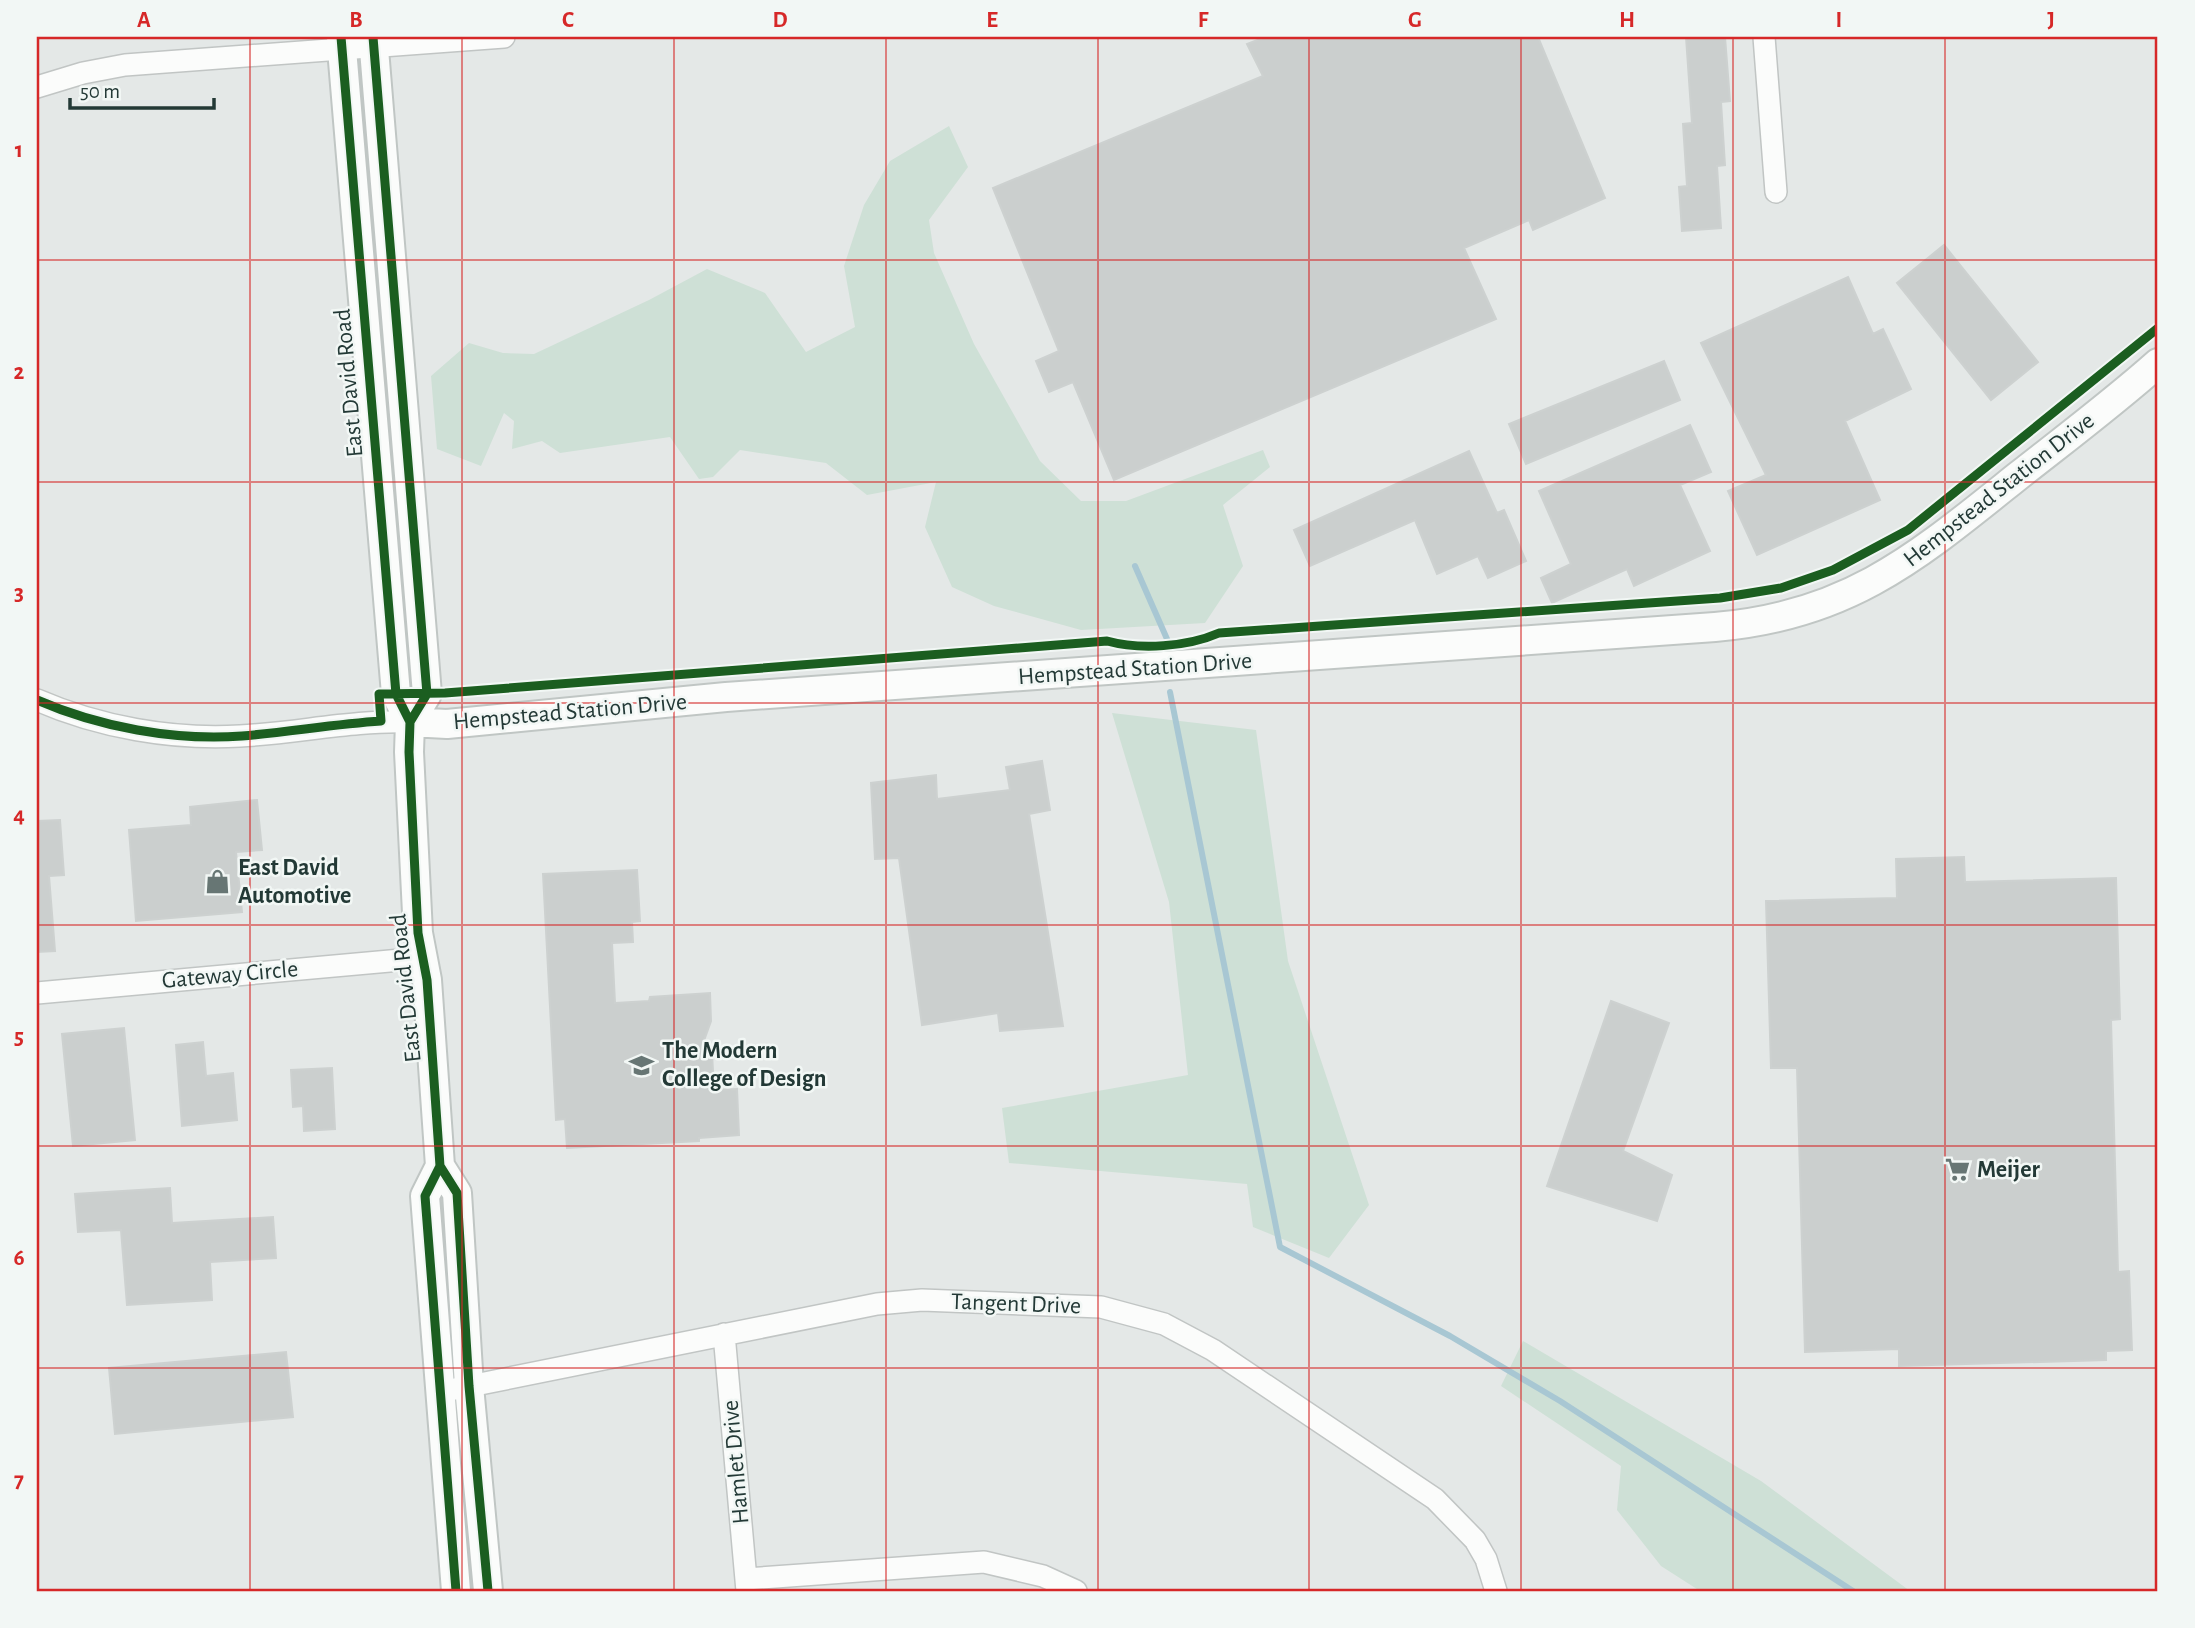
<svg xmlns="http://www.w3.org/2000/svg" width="2195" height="1628" font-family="'Alegreya Sans',sans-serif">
<rect width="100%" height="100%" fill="#e4e8e7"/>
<!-- green -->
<path fill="#cee0d6" d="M949,126L968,167L929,220L934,253L974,344L1040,461L1081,501H1126L1263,450L1270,467L1223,505L1243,566L1205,623L1081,630L994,606L952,587L925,527L936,482L867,495L826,463L740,450L713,477L699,479L670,437L560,453L542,441L512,449L514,421L504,413L481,466L437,449L431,376L469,343L503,353L534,354L649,300L707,269L765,293L806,352L855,327L844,266L864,205L890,161Z
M1112,713L1256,730L1288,961L1369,1205L1329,1258L1253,1227L1247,1184L1009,1163L1002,1108L1188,1075L1169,902Z
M1523,1341L1761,1481L1910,1591H1700L1661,1566L1617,1510L1621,1466L1501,1386Z"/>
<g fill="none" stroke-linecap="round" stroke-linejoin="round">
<!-- stream -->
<path stroke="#a8c7d3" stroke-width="6" d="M1135,566L1167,639
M1170,692L1280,1247L1450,1336L1560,1401L1853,1591"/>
</g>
<!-- building -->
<path fill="#cbcfce" stroke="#cdd1d0" stroke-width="2" d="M1265,37H1538L1605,198L1533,230L1529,220L1464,248L1496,319L1114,480L1073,382L1049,392L1036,361L1059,351L993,188L1263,76L1247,44Z
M1686,37H1725L1730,101L1721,102L1725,165L1717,166L1721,228L1682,231L1679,187L1687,186L1683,124L1692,123Z
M1944,245L2038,362L1991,400L1897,283Z
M1848,277L1873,334L1883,329L1911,389L1845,421L1880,500L1757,555L1728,491L1766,475L1701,343Z
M1664,361L1680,400L1526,464L1509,424Z
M1690,425L1711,472L1680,485L1710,551L1634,586L1627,569L1552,603L1541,578L1571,564L1539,491Z
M1469,451L1497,513L1504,510L1526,561L1488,578L1478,556L1437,574L1415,520L1310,566L1294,530Z
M1042,761L1050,810L1029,814L1063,1026L1000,1031L998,1013L922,1025L899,858L875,859L871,783L936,775L937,799L1010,790L1006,767Z
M257,800L262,850L236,852L242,912L136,921L129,830L191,825L190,807Z
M60,820L64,875L49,876L55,951L37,952V821Z
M1964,857L1965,882L2116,878L2120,1019L2111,1020L2118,1272L2129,1271L2132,1350L2106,1351V1360L1899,1366V1349L1805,1352L1797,1068H1771L1766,901L1897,898L1896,859Z
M637,870L640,921L632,922L633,942L612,943L615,1003L649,1001L650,997L710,993L711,1021L701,1049L712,1053L714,1090L737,1089L739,1135L699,1138V1141L567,1148L565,1119L556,1120L543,874Z
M1611,1001L1669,1023L1623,1151L1672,1175L1657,1221L1547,1186Z
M124,1028L135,1140L73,1146L62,1034Z
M203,1042L206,1076L233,1073L237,1120L182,1126L176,1045Z
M332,1068L335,1129L304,1131L303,1106L293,1107L291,1070Z
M170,1188L172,1223L273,1217L276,1258L210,1262L212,1300L127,1305L121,1230L78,1232L75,1194Z
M286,1352L293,1417L115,1434L109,1368Z"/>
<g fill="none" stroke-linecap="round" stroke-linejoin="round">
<defs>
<path id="street" d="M1764,37L1776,192
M37,87L83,73L125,65L504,37
M37,700C99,727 172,740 240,736C298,733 353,720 410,722
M37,993L423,958
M724,1334L747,1591
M455,1389L877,1304L922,1300L1101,1307L1164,1324L1213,1350L1435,1499L1475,1540L1486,1559L1496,1591
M746,1579L984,1562L1043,1576L1076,1591"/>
<path id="secondary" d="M341,37L396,694L410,722
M373,37L427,694L410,722L409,752L418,933L427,980L440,1166L457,1193L469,1386L488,1591
M410,722L447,724L726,697L1715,627C1849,616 1918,556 2018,476C2065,439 2113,403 2158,363
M440,1166L425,1196L456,1591"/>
</defs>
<!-- street casing -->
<use href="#street" stroke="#c1c5c4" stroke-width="24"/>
<!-- secondary casing -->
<use href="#secondary" stroke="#c0c6c4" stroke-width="32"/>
<!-- street -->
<use href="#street" stroke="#fbfcfb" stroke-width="21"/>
<!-- secondary -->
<use href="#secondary" stroke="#fbfcfb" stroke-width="28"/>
<defs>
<path id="cycleway" d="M341,37L396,694L410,722
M373,37L427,694L410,722L409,752L418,933L427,980L440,1166L457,1193L469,1386L488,1591
M37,700C99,727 174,741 242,736C289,732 335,724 381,721L379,694L445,693L1107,641C1140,650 1187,647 1219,633L1720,598L1781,588L1833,570L1908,530L2158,328
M440,1166L425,1196L456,1591"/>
</defs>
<!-- cycleway casing -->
<use href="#cycleway" stroke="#f2f7f5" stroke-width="13"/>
<!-- cycleway -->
<use href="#cycleway" stroke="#1b5e20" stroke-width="9"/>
</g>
<!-- grid -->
<path fill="none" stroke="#d62828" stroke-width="2" stroke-opacity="0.55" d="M250,37V1591M462,37V1591M674,37V1591M886,37V1591M1098,37V1591M1309,37V1591M1521,37V1591M1733,37V1591M1945,37V1591M37,260H2158M37,482H2158M37,703H2158M37,925H2158M37,1146H2158M37,1368H2158"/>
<!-- icons -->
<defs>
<symbol id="shop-bare" viewBox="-9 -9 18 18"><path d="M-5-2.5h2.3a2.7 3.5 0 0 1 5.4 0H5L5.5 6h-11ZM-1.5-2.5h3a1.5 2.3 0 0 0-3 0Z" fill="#677674" stroke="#f2f7f5" stroke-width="2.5" paint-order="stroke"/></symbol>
<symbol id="university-bare" viewBox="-9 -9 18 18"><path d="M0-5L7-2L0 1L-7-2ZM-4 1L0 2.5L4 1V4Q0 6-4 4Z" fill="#677674" stroke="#f2f7f5" stroke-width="2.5" paint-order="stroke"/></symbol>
<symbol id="supermarket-bare" viewBox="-9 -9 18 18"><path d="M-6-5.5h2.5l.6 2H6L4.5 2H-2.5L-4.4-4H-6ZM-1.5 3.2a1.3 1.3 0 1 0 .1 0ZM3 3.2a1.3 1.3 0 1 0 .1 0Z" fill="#677674" stroke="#f2f7f5" stroke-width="2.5" paint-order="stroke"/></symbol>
</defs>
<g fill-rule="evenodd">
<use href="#shop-bare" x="200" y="864" width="35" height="35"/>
<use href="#university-bare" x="624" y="1048" width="35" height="35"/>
<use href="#supermarket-bare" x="1940" y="1152" width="35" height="35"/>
</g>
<g text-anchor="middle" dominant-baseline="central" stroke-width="5" stroke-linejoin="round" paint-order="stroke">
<!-- street labels -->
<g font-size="24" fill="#233936" stroke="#f2f7f5">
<text transform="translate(349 383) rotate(-95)">East David Road</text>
<text transform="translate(1999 490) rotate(-38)">Hempstead Station Drive</text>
<text transform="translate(1135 669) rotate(-4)">Hempstead Station Drive</text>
<text transform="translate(570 712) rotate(-5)">Hempstead Station Drive</text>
<text transform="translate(230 975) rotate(-5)">Gateway Circle</text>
<text transform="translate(406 988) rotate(-96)">East David Road</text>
<text transform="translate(1016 1304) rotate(2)">Tangent Drive</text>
<text transform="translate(736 1462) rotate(-95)">Hamlet Drive</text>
</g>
<!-- poi labels -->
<g font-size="24" font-weight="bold" fill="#233936" stroke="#f2f7f5" text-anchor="start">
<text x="238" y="868">East David<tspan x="238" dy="28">Automotive</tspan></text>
<text x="662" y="1051">The Modern<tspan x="662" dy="28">College of Design</tspan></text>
<text x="1977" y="1170">Meijer</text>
</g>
</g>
<!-- border -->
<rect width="2195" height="1628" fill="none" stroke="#f2f7f5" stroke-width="77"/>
<!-- scale -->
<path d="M70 98v10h144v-10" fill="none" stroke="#233936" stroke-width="3.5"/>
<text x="80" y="98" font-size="21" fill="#233936" stroke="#f2f7f5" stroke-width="5" paint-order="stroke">50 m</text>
<rect x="38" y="38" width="2118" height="1552" fill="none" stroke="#d62828" stroke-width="2.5"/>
<g font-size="23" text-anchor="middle" font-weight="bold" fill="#d62828">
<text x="144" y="27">A</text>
<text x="356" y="27">B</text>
<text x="568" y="27">C</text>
<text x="780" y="27">D</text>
<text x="992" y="27">E</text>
<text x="1203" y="27">F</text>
<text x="1415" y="27">G</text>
<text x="1627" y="27">H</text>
<text x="1839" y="27">I</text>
<text x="2051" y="27">J</text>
<text x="19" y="157">1</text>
<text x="19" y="379">2</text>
<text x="19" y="600">3</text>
<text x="19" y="822">4</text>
<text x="19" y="1044">5</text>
<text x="19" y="1265">6</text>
<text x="19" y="1487">7</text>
</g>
</svg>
